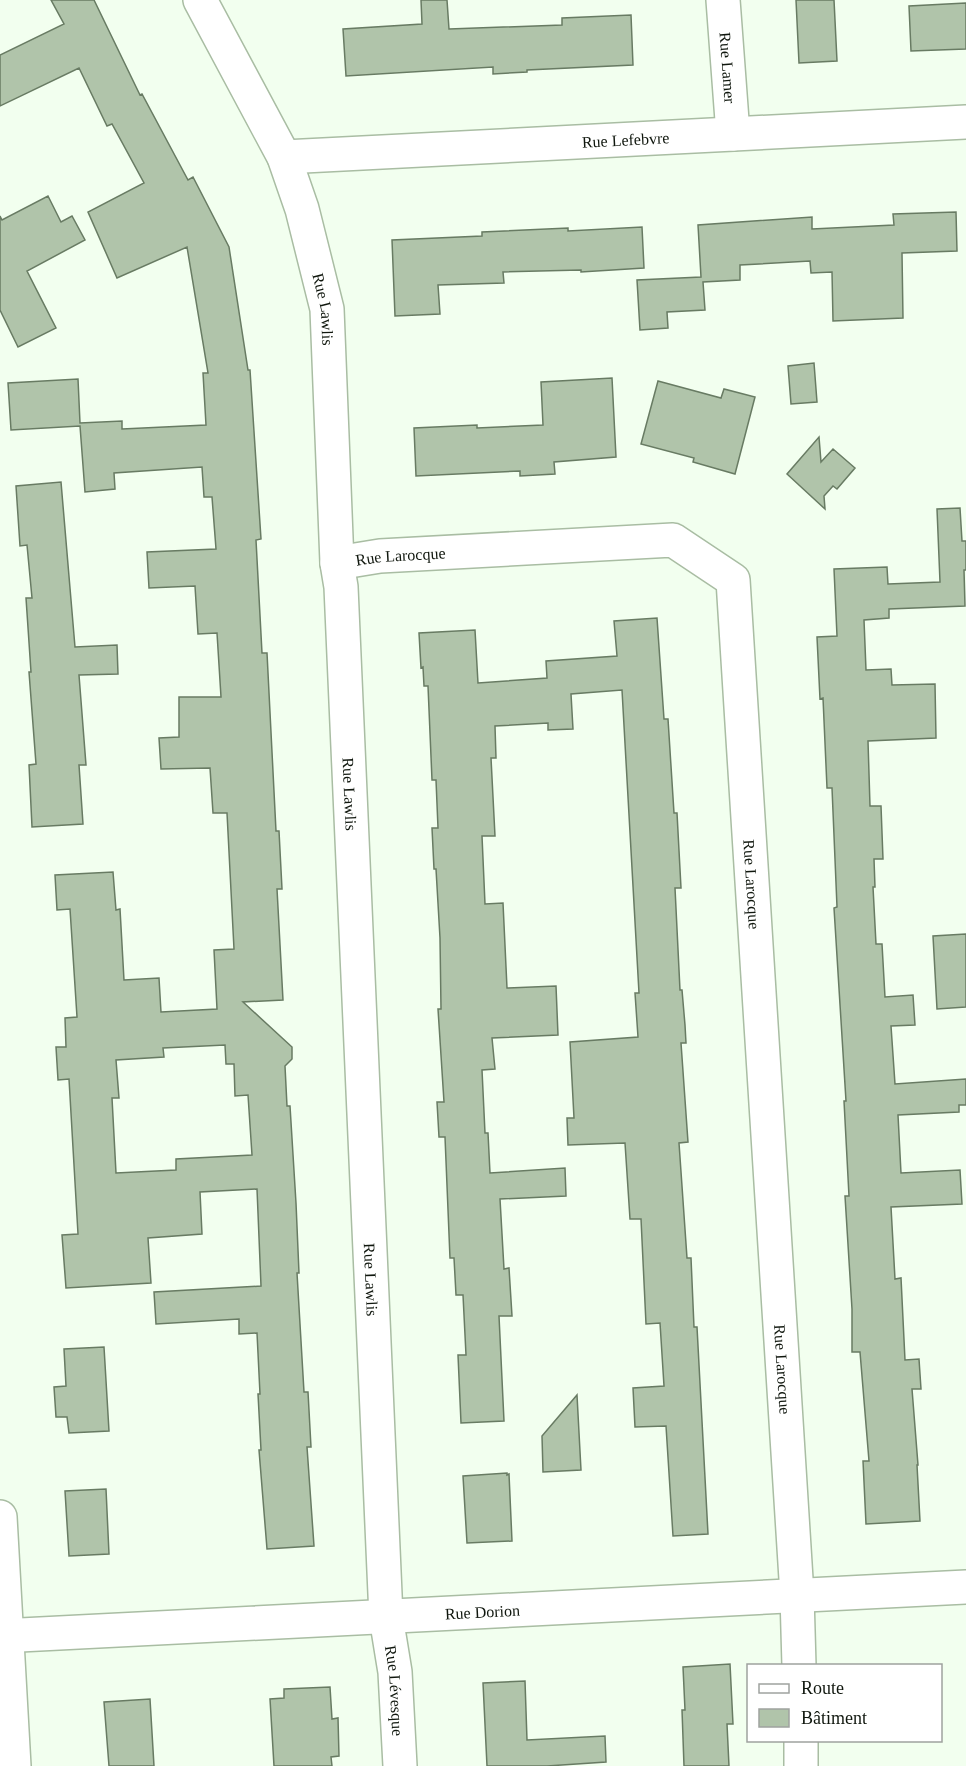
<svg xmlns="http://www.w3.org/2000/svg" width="966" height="1766" font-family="'Times New Roman',serif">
<rect width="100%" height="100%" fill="#f2ffef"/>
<!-- building -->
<path fill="#b0c4aa" stroke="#687b63" stroke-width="1.5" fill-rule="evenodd" d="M51,0H94L140,95L142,94L188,180L193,177L229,247L248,370H250L261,539L256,540L262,653H267L276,831H279L282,889H277L283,1000L243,1002L292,1047V1059L285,1066L287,1106H290L296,1203L299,1273H297L304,1392H308L311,1447H307L314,1546L267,1549L259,1450H261L258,1394H260L257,1333L239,1334V1319L156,1324L154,1292L261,1286L257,1189L200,1192L202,1234L148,1238L151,1283L66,1288L62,1235L78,1234L69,1079L58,1080L56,1047H66L65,1018L77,1017L70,909L57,910L55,875L113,872L116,910L120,909L124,980L159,978L161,1012L217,1009L214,950L234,949L227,813H213L210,768L161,769L159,738L179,737V697H221L217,633L198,634L195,586L149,588L147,552L216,549L212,497H204L202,467L114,473L115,489L85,492L80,426L11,430L8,383L78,379L80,423L122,421V429L206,425L203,373H208L187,247L117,278L88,212L144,183L112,124L107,126L79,68L0,106V55L64,24ZM225,1045L226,1064H234L235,1096L248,1095L252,1155L176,1159V1170L116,1173L112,1098H119L116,1060L164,1057L163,1048Z
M421,0H447L449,29L562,25V18L631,15L633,65L527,70V72L493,74V67L346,76L343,29L422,24Z
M796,0H834L837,61L799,63Z
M966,3V49L911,51L909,6Z
M48,196L61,222L72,216L85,240L27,271L56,328L18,347L0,310V216L2,220Z
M956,212L957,251L902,253L903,318L833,321L832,272L811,273L810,261L740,265V280L703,282L705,310L667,312L668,328L640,330L637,280L701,277L698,225L812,217V229L894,225L893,214Z
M642,227L644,268L581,272V270L503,272L504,283L438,285L440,314L395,316L392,240L482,236V232L568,228V231Z
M814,363L817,402L791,404L788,366Z
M612,378L616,457L554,462L555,474L520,476V471L416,476L414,428L477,425V428L543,425L541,382Z
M658,381L721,398L724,389L755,397L735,474L693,462L694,458L641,444Z
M819,437L821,462L833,449L855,468L837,489L833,486L824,496L825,509L787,474Z
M61,482L75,647L117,645L118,674L79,675L86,765H79L83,824L32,827L29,765L36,764L29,672H31L26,598H32L27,545L20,546L16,486Z
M960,508L962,541H966V570H964L965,606L889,609V618L864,620L866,670L891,669L892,685L935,684L936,738L868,741L870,806H881L883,859H874L875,887H873L876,944H882L885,997L913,995L915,1025L891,1026L895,1084L966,1079V1105H959V1112L898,1115L901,1173L960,1170L962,1204L891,1207L895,1279L901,1278L905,1360L919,1359L921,1389H912L918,1465H917L920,1521L866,1524L863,1461H869L860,1352H852V1309L845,1196H849L844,1101H846L834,908L837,907L832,788H827L823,698L820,699L817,637L837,636L834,569L887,567L888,584L940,582L937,509Z
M657,618L664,719H668L674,813H677L681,888H675L680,990H682L685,1025L686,1043H681L688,1142L679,1143L687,1258H691L694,1327H697L708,1534L673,1536L666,1426L635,1427L633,1388L664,1386L660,1323L646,1324L641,1219H630L625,1143L568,1145L567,1118H574L570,1042L638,1037L635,993H639L622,690L571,694L573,729L548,730V723L495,726L496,758H491L495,836H482L485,904L503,903L507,988L556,986L558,1035L492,1038L495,1069L482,1070L485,1133H488L490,1173L565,1168L566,1196L500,1199L504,1269L509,1268L512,1316H499L504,1421L461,1423L458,1355H466L463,1295H456L454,1258H450L445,1137H439L437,1102H444L438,1009H441L440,938L436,869H434L432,828H438L436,780H432L428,686H424L423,667L421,668L419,633L475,630L478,683L547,678L546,661L617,656L614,621Z
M966,934V1007L937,1009L933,936Z
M104,1347L109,1431L69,1433L67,1417H56L54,1387L66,1386L64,1349Z
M577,1395L581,1470L543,1472L542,1436Z
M507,1473V1475L509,1474L512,1541L467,1543L463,1476Z
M106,1489L109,1554L69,1556L65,1491Z
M730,1664L733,1724H727L729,1766H684L682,1710H685L683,1667Z
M525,1681L527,1740L605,1736L606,1762L547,1766H487L483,1683Z
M330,1687L332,1719L338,1718L339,1756L331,1757L332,1766H274L270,1699L284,1698V1689Z
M150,1699L154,1766H109L104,1702Z"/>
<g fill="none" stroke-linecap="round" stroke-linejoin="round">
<defs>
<g id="minor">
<path id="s1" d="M200,0L284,157L302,209L327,309L337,563L341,587L386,1617L395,1672L400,1766"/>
<path id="s2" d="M723,0L733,134"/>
<path id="s3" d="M284,157L966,122"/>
<path id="s4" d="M337,563L380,556L673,540L733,580L797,1595L799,1666"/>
<path d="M0,1517L14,1766"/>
<path id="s5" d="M0,1636L966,1587"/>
<path d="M801,1740V1766"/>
</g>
</defs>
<!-- minor casing -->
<use href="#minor" stroke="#a9bda3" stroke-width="36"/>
<!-- minor -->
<use href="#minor" stroke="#fff" stroke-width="33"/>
</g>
<g text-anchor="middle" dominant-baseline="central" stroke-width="5" stroke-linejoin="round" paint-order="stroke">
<!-- street labels -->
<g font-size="16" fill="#10170e" stroke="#fff">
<text stroke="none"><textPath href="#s2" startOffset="68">Rue Lamer</textPath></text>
<text stroke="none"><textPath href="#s3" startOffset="342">Rue Lefebvre</textPath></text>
<text stroke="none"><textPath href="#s1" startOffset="336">Rue Lawlis</textPath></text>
<text stroke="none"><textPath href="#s4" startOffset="64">Rue Larocque</textPath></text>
<text stroke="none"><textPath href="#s1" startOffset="822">Rue Lawlis</textPath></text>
<text stroke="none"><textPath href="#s4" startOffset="714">Rue Larocque</textPath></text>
<text stroke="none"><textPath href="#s1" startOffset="1308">Rue Lawlis</textPath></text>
<text stroke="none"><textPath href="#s4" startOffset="1200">Rue Larocque</textPath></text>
<text stroke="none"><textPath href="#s5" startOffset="483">Rue Dorion</textPath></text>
<text stroke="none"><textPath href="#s1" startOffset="1720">Rue Lévesque</textPath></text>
</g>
</g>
<!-- legend -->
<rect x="747" y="1664" width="195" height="78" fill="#ffffff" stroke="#9fa29f" stroke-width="1.5"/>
<rect x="759" y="1684" width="30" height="9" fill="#ffffff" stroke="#9fa29f" stroke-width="1.5"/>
<text x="801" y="1694" font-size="18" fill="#10170e">Route</text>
<rect x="759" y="1709" width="30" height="18" fill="#b0c4aa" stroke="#9fa29f" stroke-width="1.5"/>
<text x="801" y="1724" font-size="18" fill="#10170e">Bâtiment</text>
</svg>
